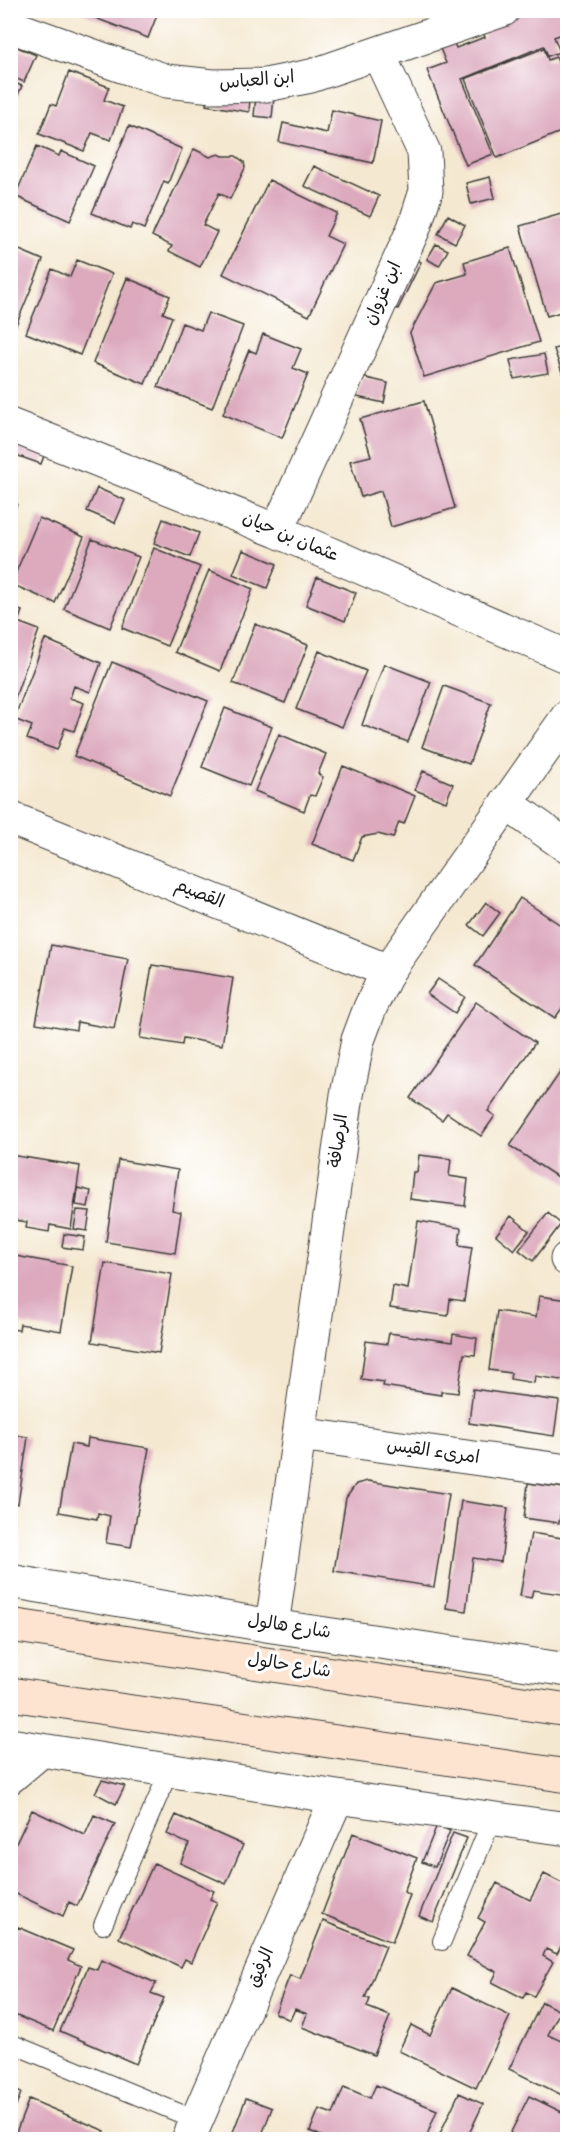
<svg xmlns="http://www.w3.org/2000/svg" width="578" height="2150" font-family="Dekko,'Playpen Sans Arabic',sans-serif">
<rect width="100%" height="100%" fill="#fff"/>
<filter id="ink" filterUnits="userSpaceOnUse"><feTurbulence type="fractalNoise" baseFrequency=".0167" numOctaves="2"/><feDisplacementMap in="SourceGraphic" scale="12" xChannelSelector="R" yChannelSelector="G"/><feConvolveMatrix kernelMatrix="1 2 1 2 8 2 1 2 1" color-interpolation-filters="sRGB"/></filter>
<filter id="wash" filterUnits="userSpaceOnUse"><feTurbulence type="fractalNoise" baseFrequency=".008" numOctaves="4" result="noise"/><feDisplacementMap in="SourceGraphic" scale="24" xChannelSelector="R" yChannelSelector="G"/><feGaussianBlur stdDeviation="1.35" result="paint"/><feColorMatrix in="noise" values="0 0 0 0 0 0 0 0 0 0 0 0 0 0 0 0 0 1.4 0 .05"/><feComposite in="paint" operator="in"/></filter>
<g filter="url(#wash)">
<rect width="100%" height="100%" fill="#f4e8d0"/>
<g id="blocks">
<!-- building -->
<path fill="#dca9bd" d="M83,10H159L148,38L82,13Z
M519,10H523L525,14L533,10H554L555,12L568,10V32L554,37L560,52L548,56L544,46L462,79L493,154L466,165L427,70L446,63L439,46L453,40L456,48L485,37L481,27Z
M10,44L36,55L24,82L10,76Z
M544,48L548,60L556,57L568,87V129L497,158L465,79Z
M69,72L109,87L104,100L123,107L111,140L92,133L84,151L39,134L51,104L56,106Z
M10,81L22,86L10,113Z
M207,93L250,99L249,112L206,105Z
M256,96L274,97L272,118L254,116Z
M332,110L381,121L373,163L279,142L283,123L327,133Z
M129,126L182,149L168,183L164,181L144,229L132,224L130,229L92,213Z
M37,146L59,156L61,151L94,166L70,221L15,196Z
M194,149L210,157L219,154L223,156H236L244,162L245,168L230,199L219,193L203,225L217,232L200,267L169,251L172,246L152,236Z
M314,166L379,196L370,216L304,186Z
M490,177L495,198L471,204L466,183Z
M269,180L337,213L326,236L343,244L309,316L223,274Z
M568,212V310L547,316L520,226Z
M448,215L465,225L455,243L438,234Z
M436,244L448,250L439,266L427,259Z
M10,246L43,260L11,337H10Z
M510,248L539,342L424,377L410,333L436,283L467,274L464,262Z
M408,256L421,262L398,309L385,302Z
M77,260L112,274L80,355L26,333L52,269L70,277Z
M127,278L170,296L163,313L172,317L145,384L93,363Z
M208,313L243,326L212,408L158,387L182,323L201,330Z
M263,334L301,349L293,368L308,374L282,438L223,414L249,350L256,353Z
M568,345V387H567L554,349Z
M544,354L548,373L514,379L510,360Z
M362,377L388,383L384,403L357,397Z
M424,401L455,508L391,527L381,491L361,497L350,461L371,456L360,419Z
M10,434L47,448L41,464L10,453Z
M11,487L17,504L11,521H10Z
M97,488L125,500L115,523L87,511Z
M39,518L84,537L55,603L11,584Z
M163,519L199,533L190,557L154,543Z
M92,539L139,557L110,628L64,609Z
M154,548L200,567L167,646L122,628Z
M243,550L277,564L267,588L233,574Z
M209,570L253,589L220,671L175,652Z
M317,577L356,593L345,621L306,605Z
M10,607L22,611L18,622L39,630L11,709Z
M255,624L308,645L285,703L233,683Z
M45,639L101,663L90,692L74,686L70,698L84,703L74,731L65,728L57,750L27,739L32,726L14,719Z
M319,651L366,671L342,727L296,709Z
M112,662L208,701L170,796L74,756Z
M384,664L431,682L408,742L362,725Z
M444,686L491,703L469,764L422,747Z
M225,708L272,727L249,786L202,767Z
M279,734L326,754L318,774L323,777L315,796L310,795L304,811L255,791Z
M343,766L415,796L404,824L399,822L393,838L378,834L362,837L353,860L312,844Z
M423,771L453,784L446,802L415,790Z
M520,898L568,930V1000L555,1018L475,965Z
M486,902L500,913L483,936L469,925Z
M51,945L128,959L114,1029L77,1022L76,1030L36,1023Z
M152,965L233,978L222,1045L183,1038L182,1045L140,1038Z
M438,979L465,997L455,1013L427,994Z
M476,1002L535,1043L488,1111L495,1116L481,1136L447,1113L442,1120L410,1098Z
M563,1068L568,1072V1184L510,1146Z
M10,1155L80,1166L71,1229L50,1225L49,1232L26,1228L27,1222L10,1219Z
M419,1155L451,1159L449,1176L468,1179L465,1206L410,1199L413,1172H417Z
M118,1160L178,1170L172,1210L181,1212L175,1253L106,1242Z
M78,1188L91,1191L88,1207L76,1205Z
M77,1210L90,1211L87,1231L74,1229Z
M548,1213L561,1224L533,1261L519,1250Z
M511,1216L529,1231L514,1250L496,1235Z
M418,1221L461,1228L459,1245L472,1247L464,1301L450,1299L448,1316L390,1308L393,1286L408,1289Z
M64,1234L85,1237L83,1250L62,1247Z
M10,1255L72,1266L61,1331L20,1324L19,1330L10,1329Z
M105,1263L172,1274L159,1353L92,1342Z
M539,1296L568,1300V1381L535,1376L534,1383L510,1379L511,1373L489,1370L497,1311L536,1317Z
M389,1333L452,1342L453,1334L477,1338L475,1355L464,1354L458,1393L441,1391V1395L383,1386L384,1382L361,1379L366,1341L387,1344Z
M473,1389L559,1401L554,1436L469,1423Z
M10,1434L28,1437L18,1504L10,1503Z
M88,1438L149,1448L131,1547L106,1543L110,1516L98,1513L97,1519L59,1512L71,1444L87,1447Z
M368,1481L449,1494L434,1587L334,1571L346,1498L356,1484Z
M528,1483L564,1488L559,1523L524,1518Z
M461,1501L508,1508L501,1562L473,1558L466,1611L446,1608Z
M531,1533L568,1539V1595L533,1590L531,1598L520,1596Z
M102,1780L125,1786L116,1804L95,1793Z
M32,1810L85,1835L94,1815L115,1824L77,1906L69,1902L63,1916L10,1891V1883L13,1876L10,1875V1856Z
M176,1815L243,1845L226,1884L180,1863L189,1844L167,1834Z
M437,1825L450,1831L435,1867L422,1862Z
M353,1833L417,1858L404,1892L410,1895L392,1942L322,1914Z
M453,1833L467,1838L433,1922L419,1916Z
M154,1863L214,1891L210,1899L217,1902L191,1962L185,1959L181,1967L119,1938Z
M544,1874L568,1886V1933L557,1954L546,1949L543,1956L553,1962L534,1996L526,1992L523,1998L492,1982L497,1972L467,1956L485,1922L478,1918L497,1883L530,1900Z
M323,1921L386,1946L365,1998L370,1999L367,2007L390,2016L374,2055L302,2027L307,2014L295,2009L290,2020L275,2013L290,1975L300,1979Z
M18,1927L73,1950L68,1960L81,1966L53,2031L10,2013V1936L14,1937Z
M101,1960L156,1983L151,1993L164,1998L136,2064L60,2031L88,1967L97,1970Z
M452,1988L510,2016L476,2088L399,2051L411,2025L430,2035Z
M542,2002L560,2011L548,2035L568,2044V2098L509,2069Z
M376,2085L437,2110L425,2140H322L323,2137L310,2131L319,2109L333,2114L344,2087L370,2098Z
M10,2088L21,2093L11,2119H10Z
M459,2093L483,2104L466,2140H437Z
M529,2096L568,2115V2140H507Z
M246,2098L272,2108L260,2140H230Z
M29,2099L105,2131L102,2140H13Z"/>
</g>
</g>
<g filter="url(#ink)">
<use href="#blocks" fill-opacity="0" stroke="#3c3b37" stroke-width="1.5"/>
<g fill="none" stroke-linecap="round" stroke-linejoin="round">
<defs>
<path id="lane" d="M103,1925L170,1769
M442,1941L493,1817
M10,2043L196,2120"/>
<path id="street" d="M10,26L119,65L167,81L213,86L266,85L311,76L503,10
M10,425L277,531L568,657
M277,531L414,228L426,191L424,152L378,53
M506,803L568,847
M10,818L388,971
M567,1259H568
M299,1434L568,1471
M10,1581L272,1626L568,1670
M272,1626L347,1095L358,1040L370,1008L388,971L568,716
M10,1745L337,1797L568,1829
M10,1777L42,1750
M188,2140L337,1797"/>
<path id="secondary" d="M10,1625L568,1710
M10,1694L568,1776"/>
</defs>
<!-- lane casing -->
<use href="#lane" stroke="#3c3b37" stroke-width="20"/>
<!-- street casing -->
<use href="#street" stroke="#3c3b37" stroke-width="35"/>
<!-- secondary casing -->
<use href="#secondary" stroke="#3c3b37" stroke-width="35"/>
<!-- lane -->
<use href="#lane" stroke="#fff" stroke-width="18"/>
<!-- street -->
<use href="#street" stroke="#fff" stroke-width="33"/>
<!-- secondary -->
<use href="#secondary" stroke="#fde4d1" stroke-width="33"/>
</g>
</g>
<g text-anchor="middle" dominant-baseline="central" stroke-width="6" stroke-linejoin="round" paint-order="stroke">
<!-- street labels -->
<g font-size="18" fill="#1c1c1c" stroke="#fff">
<text transform="translate(257 82) rotate(-5)">ابن العباس</text>
<text transform="translate(384 294) rotate(-66)">ابن غزوان</text>
<text transform="translate(290 538) rotate(23)">عثمان بن حيان</text>
<text transform="translate(199 895) rotate(22)">القصيم</text>
<text transform="translate(340 1141) rotate(-82)">الرصافة</text>
<text transform="translate(433 1453) rotate(8)">امرىء القيس</text>
<text transform="translate(289 1628) rotate(9)">شارع هالول</text>
<text transform="translate(289 1667) rotate(9)">شارع حالول</text>
<text transform="translate(262 1968) rotate(-66)">الرفيق</text>
</g>
</g>
<!-- margin -->
<rect width="578" height="2150" fill="none" stroke="#fff" stroke-width="36"/>
</svg>
